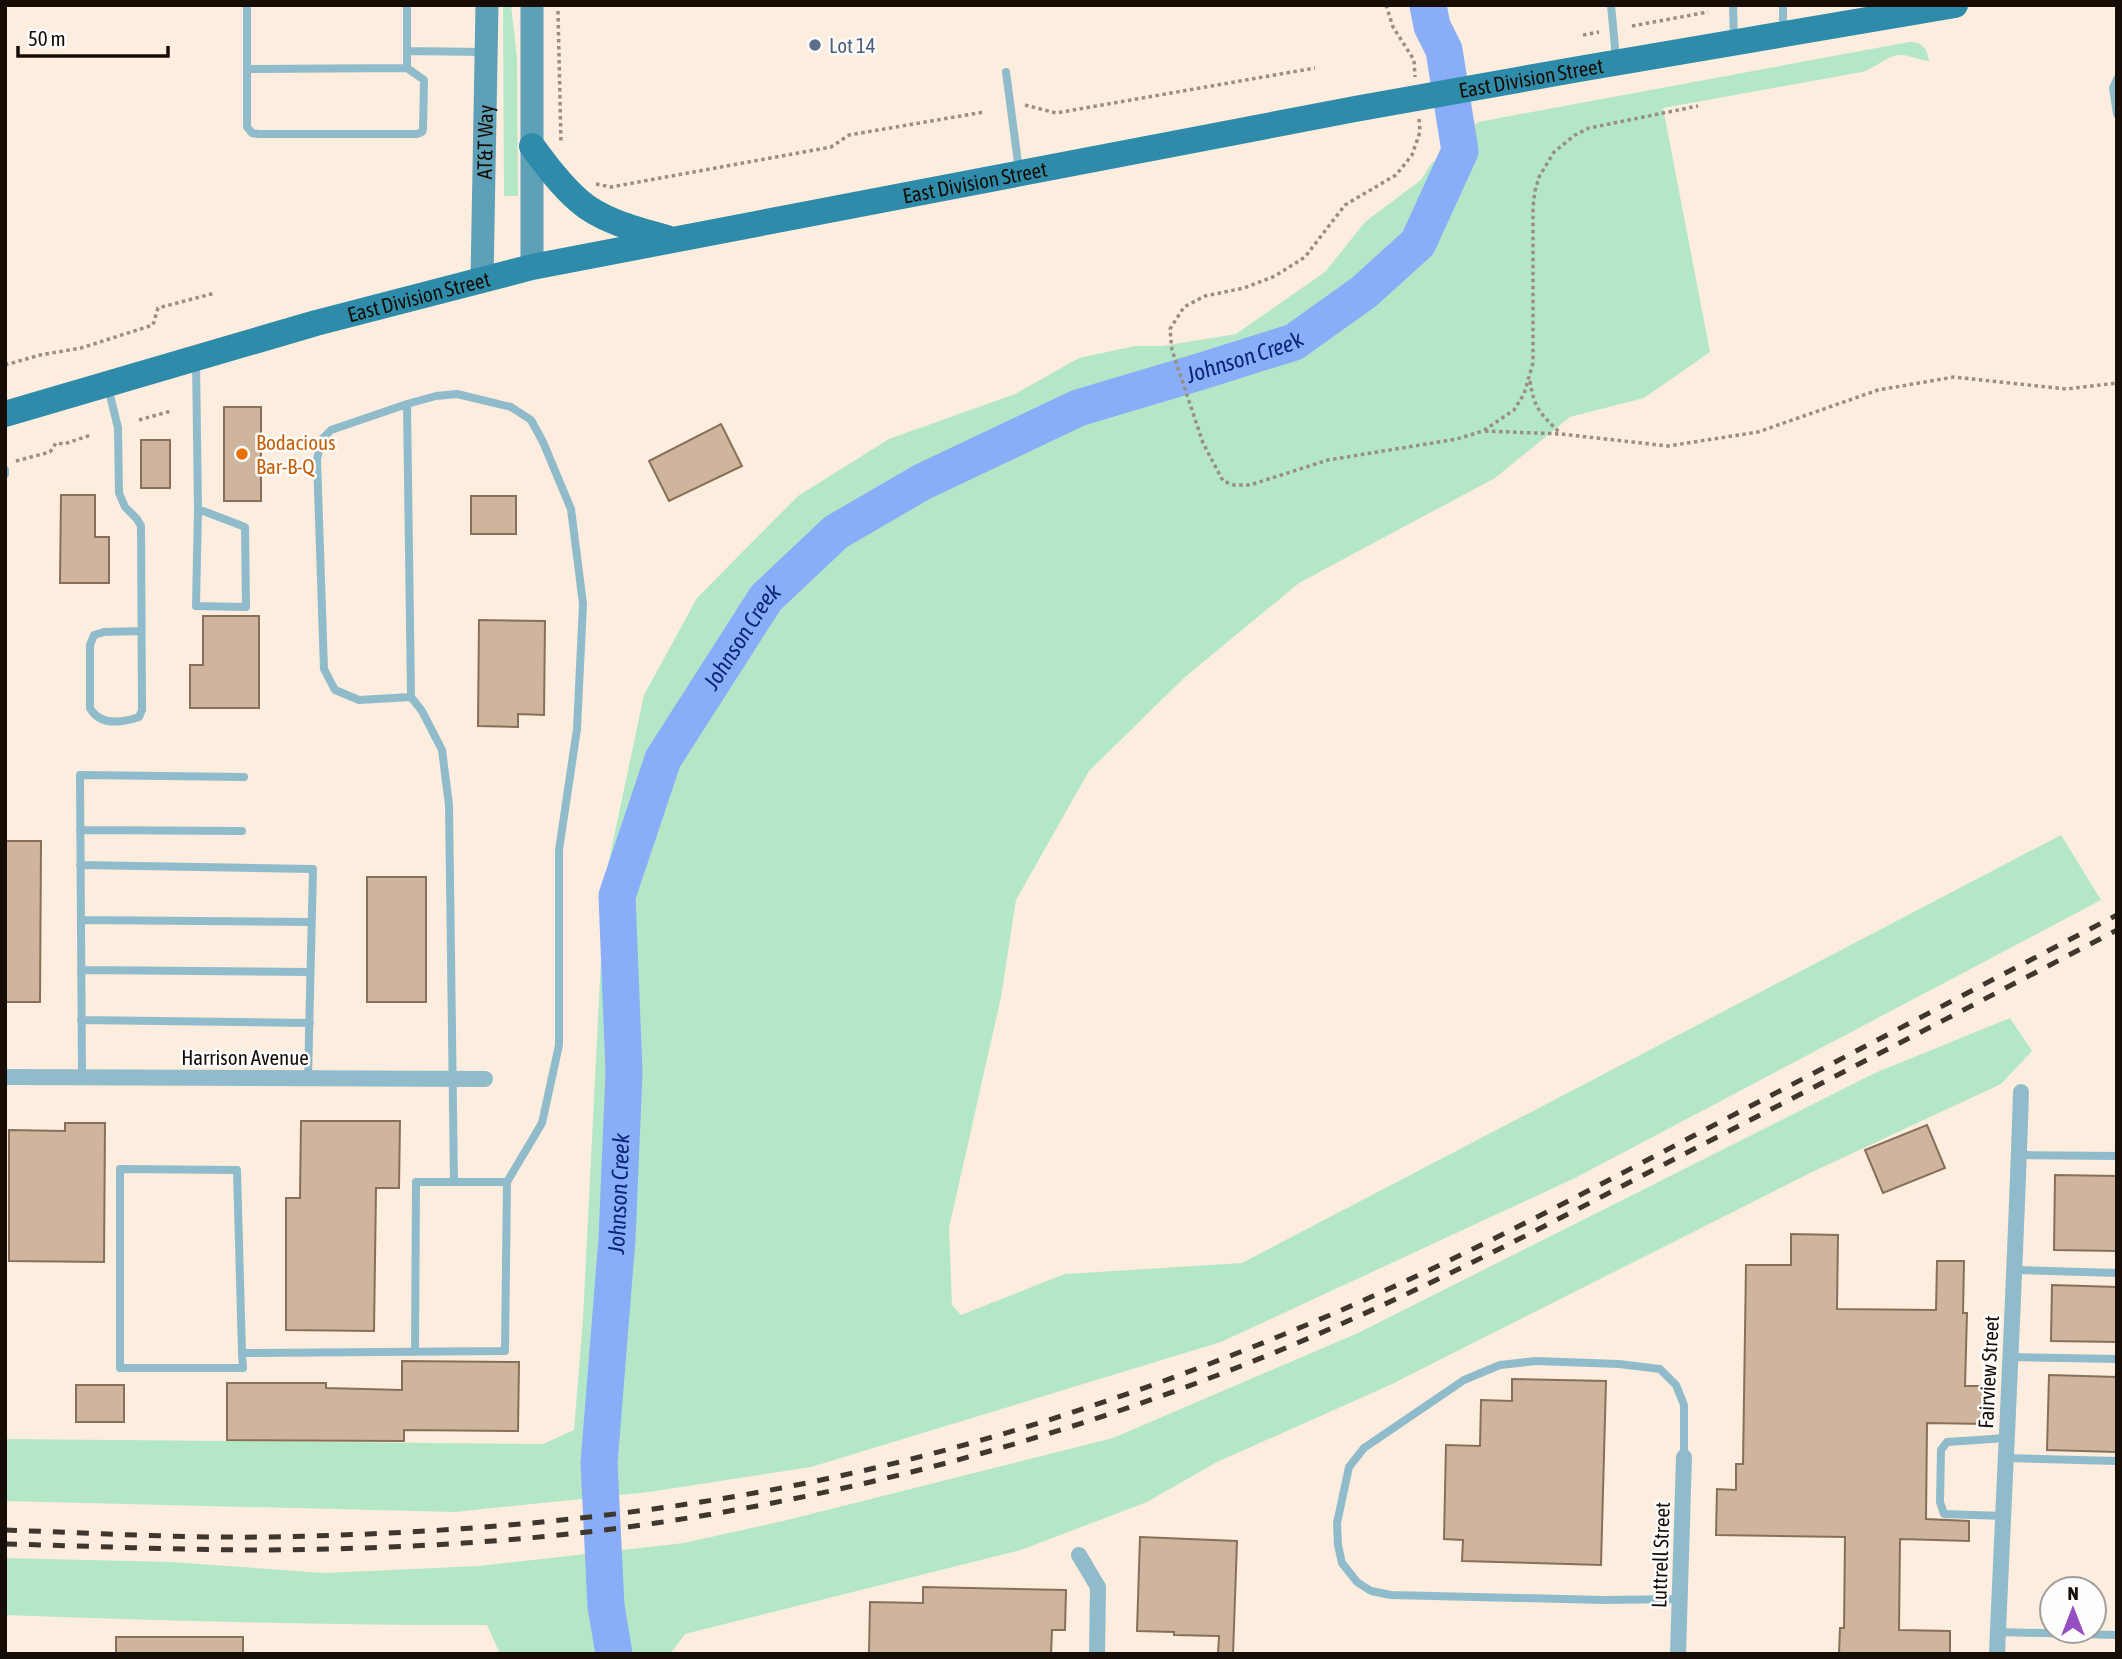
<svg xmlns="http://www.w3.org/2000/svg" width="2122" height="1659" font-family="'Asap Condensed',sans-serif">
<rect width="100%" height="100%" fill="#fdedde"/>
<!-- green -->
<path fill="#b4e7c8" d="M503,5H511L517,58L518,196H504Z
M1909,42C1923,42 1927,48 1929,61C1919,60 1910,55 1900,55C1885,56 1876,68 1862,72L1663,108L1710,352L1644,398L1570,417L1495,478L1299,583L1185,677L1089,771L1016,900L1001,997L949,1228L952,1305L961,1315L1065,1274L1242,1263L2061,835L2101,900L1575,1178L1221,1342L811,1467L649,1492L455,1512L5,1501V1439L543,1444L574,1430L583,1319L605,879L644,695L697,598L798,496L889,439L1015,394L1079,358L1135,346H1163L1236,334L1325,272L1365,222L1421,180L1430,165L1478,122Z
M2010,1018L2032,1051L2001,1084L1810,1173L1390,1385L1217,1462L1147,1502L1021,1550L685,1634L670,1654H500L487,1625C326,1625 166,1621 5,1615V1558L171,1562L325,1573L479,1566L684,1543L783,1521L1113,1438L1358,1333L1875,1073Z"/>
<g fill="none" stroke-linecap="round" stroke-linejoin="round">
<!-- river -->
<path stroke="#89adf7" stroke-width="37" id="s1" d="M614,1654L606,1606L599,1463L617,1239L624,1072L617,896L663,759L766,598L836,532L922,482L1078,408L1202,371L1294,342L1364,292L1418,243L1460,151L1444,50L1432,26L1428,5"/>
</g>
<!-- building -->
<path fill="#cfb59d" stroke="#877059" stroke-width="2" d="M224,407H261V501H224Z
M721,424L742,466L669,501L649,461Z
M141,440H170V488H141Z
M61,495H95V537H109V583H60Z
M471,496H516V534H471Z
M203,616H259V708H190V665H203Z
M479,620L545,621L544,715L518,714V727L478,726Z
M5,841H41L40,1002H5Z
M367,877H426V1002H367Z
M301,1121H400L399,1188H376L374,1331L286,1330V1198H300Z
M65,1123H105L104,1262L9,1261V1130L65,1131Z
M1927,1125L1945,1168L1883,1193L1865,1150Z
M2055,1175L2117,1176V1251L2054,1250Z
M1791,1234L1838,1235L1837,1309L1936,1310L1937,1261H1964L1963,1313H1967L1965,1386H1987L1986,1424L1927,1423L1926,1519L1969,1521V1541L1900,1539L1899,1630L1950,1631V1654H1839L1840,1628H1844L1845,1537L1716,1535L1717,1489L1736,1490V1464H1743L1746,1265H1791Z
M2052,1285L2117,1287V1342L2051,1341Z
M402,1361L519,1362L518,1431L404,1430V1441L227,1440V1383H326V1388L402,1390Z
M2049,1375L2117,1377V1452L2047,1450Z
M1512,1379L1606,1381L1601,1565L1462,1561L1463,1540L1444,1539L1446,1445L1480,1446L1481,1400L1512,1401Z
M76,1385H124V1422H76Z
M1140,1537L1237,1541L1233,1654H1218L1219,1636L1174,1635V1632L1137,1631Z
M923,1587L1066,1590L1065,1630H1052L1051,1654H869L870,1602L923,1603Z
M116,1637H243V1654H116Z"/>
<g fill="none" stroke-linecap="round" stroke-linejoin="round">
<!-- path -->
<path stroke="#9a8d81" stroke-width="3.5" stroke-dasharray="3.5 3.5" stroke-linecap="butt" d="M1386,5L1393,27L1414,60L1415,77
M558,11L561,144
M1632,26L1708,12
M1583,35L1599,32
M1025,105L1056,113L1315,68
M1419,119L1420,132L1412,155L1396,175L1345,205L1305,257L1275,276L1244,288L1205,296L1184,307L1170,329L1172,350L1203,443L1223,481L1234,485H1250L1328,460L1457,439L1483,431L1514,410L1524,394L1533,363V207L1535,191L1539,177L1554,152L1575,135L1589,128L1698,106
M596,184L611,187L831,147L849,135L984,112
M5,365L40,355L81,348L153,325L158,308L215,293
M1530,381C1534,409 1541,414 1560,433
M139,420L171,411
M1485,431L1561,434L1668,446L1758,432L1878,390L1954,377L2066,389L2117,383
M16,461L50,452L56,443L64,444L91,435"/>
<!-- lane -->
<path stroke="#90bbcb" stroke-width="8" d="M1611,5L1616,58
M1733,5L1734,40
M1783,5V29
M407,51L484,52
M407,68V5
M247,69L407,68L424,80L423,129L422,132L417,134H258L252,133L247,127V5
M1006,72L1019,170
M2117,79L2113,88L2117,114
M196,361L198,509L196,606L246,607L245,527L198,509
M108,387L118,428L119,493L125,507L137,519L141,526L142,710L139,717C121,723 100,726 90,708V645L94,635L104,632L141,631
M407,404L411,697
M5,470V474
M80,830L242,831
M80,865L313,869L308,1078
M81,920L311,922
M81,970L310,972
M81,1020L310,1023
M82,1077L80,775L244,777
M2019,1155L2117,1156
M2016,1270L2117,1273
M415,1352L416,1182H454
M242,1353L243,1368H120V1169L237,1170L242,1353L505,1351L507,1182H454L449,805L442,750L422,711L411,697L359,700L335,690L324,669L317,459L322,439L331,430L407,404L436,396L457,394L511,407L531,420L543,442L571,509L583,604L577,729L559,850V1045L542,1123L507,1182
M2009,1357L2117,1359
M2005,1458L2117,1461
M2003,1516L1944,1514L1940,1502L1941,1450L1947,1442L2006,1438
M1680,1599L1604,1600L1391,1595L1371,1591L1357,1582L1342,1563L1338,1545L1337,1523L1349,1467L1364,1448L1464,1380L1500,1365L1536,1361L1619,1364L1660,1369L1676,1385L1684,1405V1457
M1998,1632L2117,1635"/>
<!-- street -->
<path stroke="#90bbcb" stroke-width="16" d="M5,1077L485,1079
M1079,1555L1098,1587L1097,1654
M1678,1654L1684,1457
M1997,1654C2005,1467 2015,1280 2021,1092"/>
<!-- secondary -->
<g stroke="#5da0b8" stroke-width="23">
<path d="M532,5V267"/>
<path id="s2" d="M482,280L487,5"/>
</g>
<!-- primary -->
<g stroke="#2e8caa" stroke-width="26">
<path d="M532,146C546,165 560,184 578,200C601,221 638,230 667,238"/>
<path id="s3" d="M5,414L316,323L532,267L1355,109L1579,69L1955,5"/>
</g>
<!-- rail -->
<path stroke="#3f362d" stroke-width="5" stroke-dasharray="12 12" stroke-linecap="butt" d="M5,1530C91,1533 178,1538 264,1537C458,1534 655,1517 844,1475C1002,1440 1156,1388 1304,1326C1446,1267 1582,1194 1718,1123C1851,1054 1984,984 2117,915
M5,1544C91,1546 178,1550 264,1550C394,1549 527,1542 656,1523C844,1495 1032,1446 1210,1378C1364,1320 1511,1244 1657,1168C1811,1089 1964,1010 2117,930"/>
</g>
<!-- markers -->
<circle fill="#5c6f8a" stroke="#fdfdfd" stroke-width="2.5" cx="815" cy="45" r="7"/>
<circle fill="#e8710a" stroke="#fdfdfd" stroke-width="2.5" cx="242" cy="454" r="7"/>
<g text-anchor="middle" dominant-baseline="central" stroke-width="5" stroke-linejoin="round" paint-order="stroke">
<!-- service labels -->
<g font-size="21" fill="#4e5e75" stroke="#fdfdfd" text-anchor="start">
<text x="829" y="45">Lot 14</text>
</g>
<!-- street labels -->
<g font-size="21" fill="#160e06" stroke="#fdfdfd">
<text stroke="none"><textPath href="#s3" startOffset="1564">East Division Street</textPath></text>
<text stroke="none"><textPath href="#s2" startOffset="138">AT&amp;T Way</textPath></text>
<text stroke="none"><textPath href="#s3" startOffset="998">East Division Street</textPath></text>
<text stroke="none"><textPath href="#s3" startOffset="430">East Division Street</textPath></text>
<text x="245" y="1057">Harrison Avenue</text>
<text transform="translate(1988 1372) rotate(-87)">Fairview Street</text>
<text transform="translate(1660 1555) rotate(-88)">Luttrell Street</text>
</g>
<!-- food labels -->
<g font-size="21" fill="#c56008" stroke="#fdfdfd" text-anchor="start">
<text x="256" y="442">Bodacious<tspan x="256" dy="24">Bar-B-Q</tspan></text>
</g>
<!-- water labels -->
<g font-size="23" font-style="italic" fill="#082779" stroke="#fdfdfd">
<text stroke="none"><textPath href="#s1" startOffset="1638">Johnson Creek</textPath></text>
<text stroke="none"><textPath href="#s1" startOffset="1050">Johnson Creek</textPath></text>
<text stroke="none"><textPath href="#s1" startOffset="462">Johnson Creek</textPath></text>
</g>
</g>
<!-- border -->
<rect width="2122" height="1659" fill="none" stroke="#160e06" stroke-width="14"/>
<!-- north arrow -->
<g transform="translate(2073 1610)"><circle r="33" fill="#fdfdfd" stroke="#a19d9a" stroke-width="2"/>
<path d="M0-5L12 26L0 18L-12 26Z" fill="#964fc2"/>
<text y="-10" font-size="19" font-weight="bold" text-anchor="middle" fill="#160e06">N</text>
</g>
<!-- scale -->
<path d="M18 46v10h150v-10" fill="none" stroke="#160e06" stroke-width="3.5"/>
<text x="28" y="46" font-size="21" fill="#160e06" stroke="#fdfdfd" stroke-width="5" paint-order="stroke">50 m</text>
</svg>
